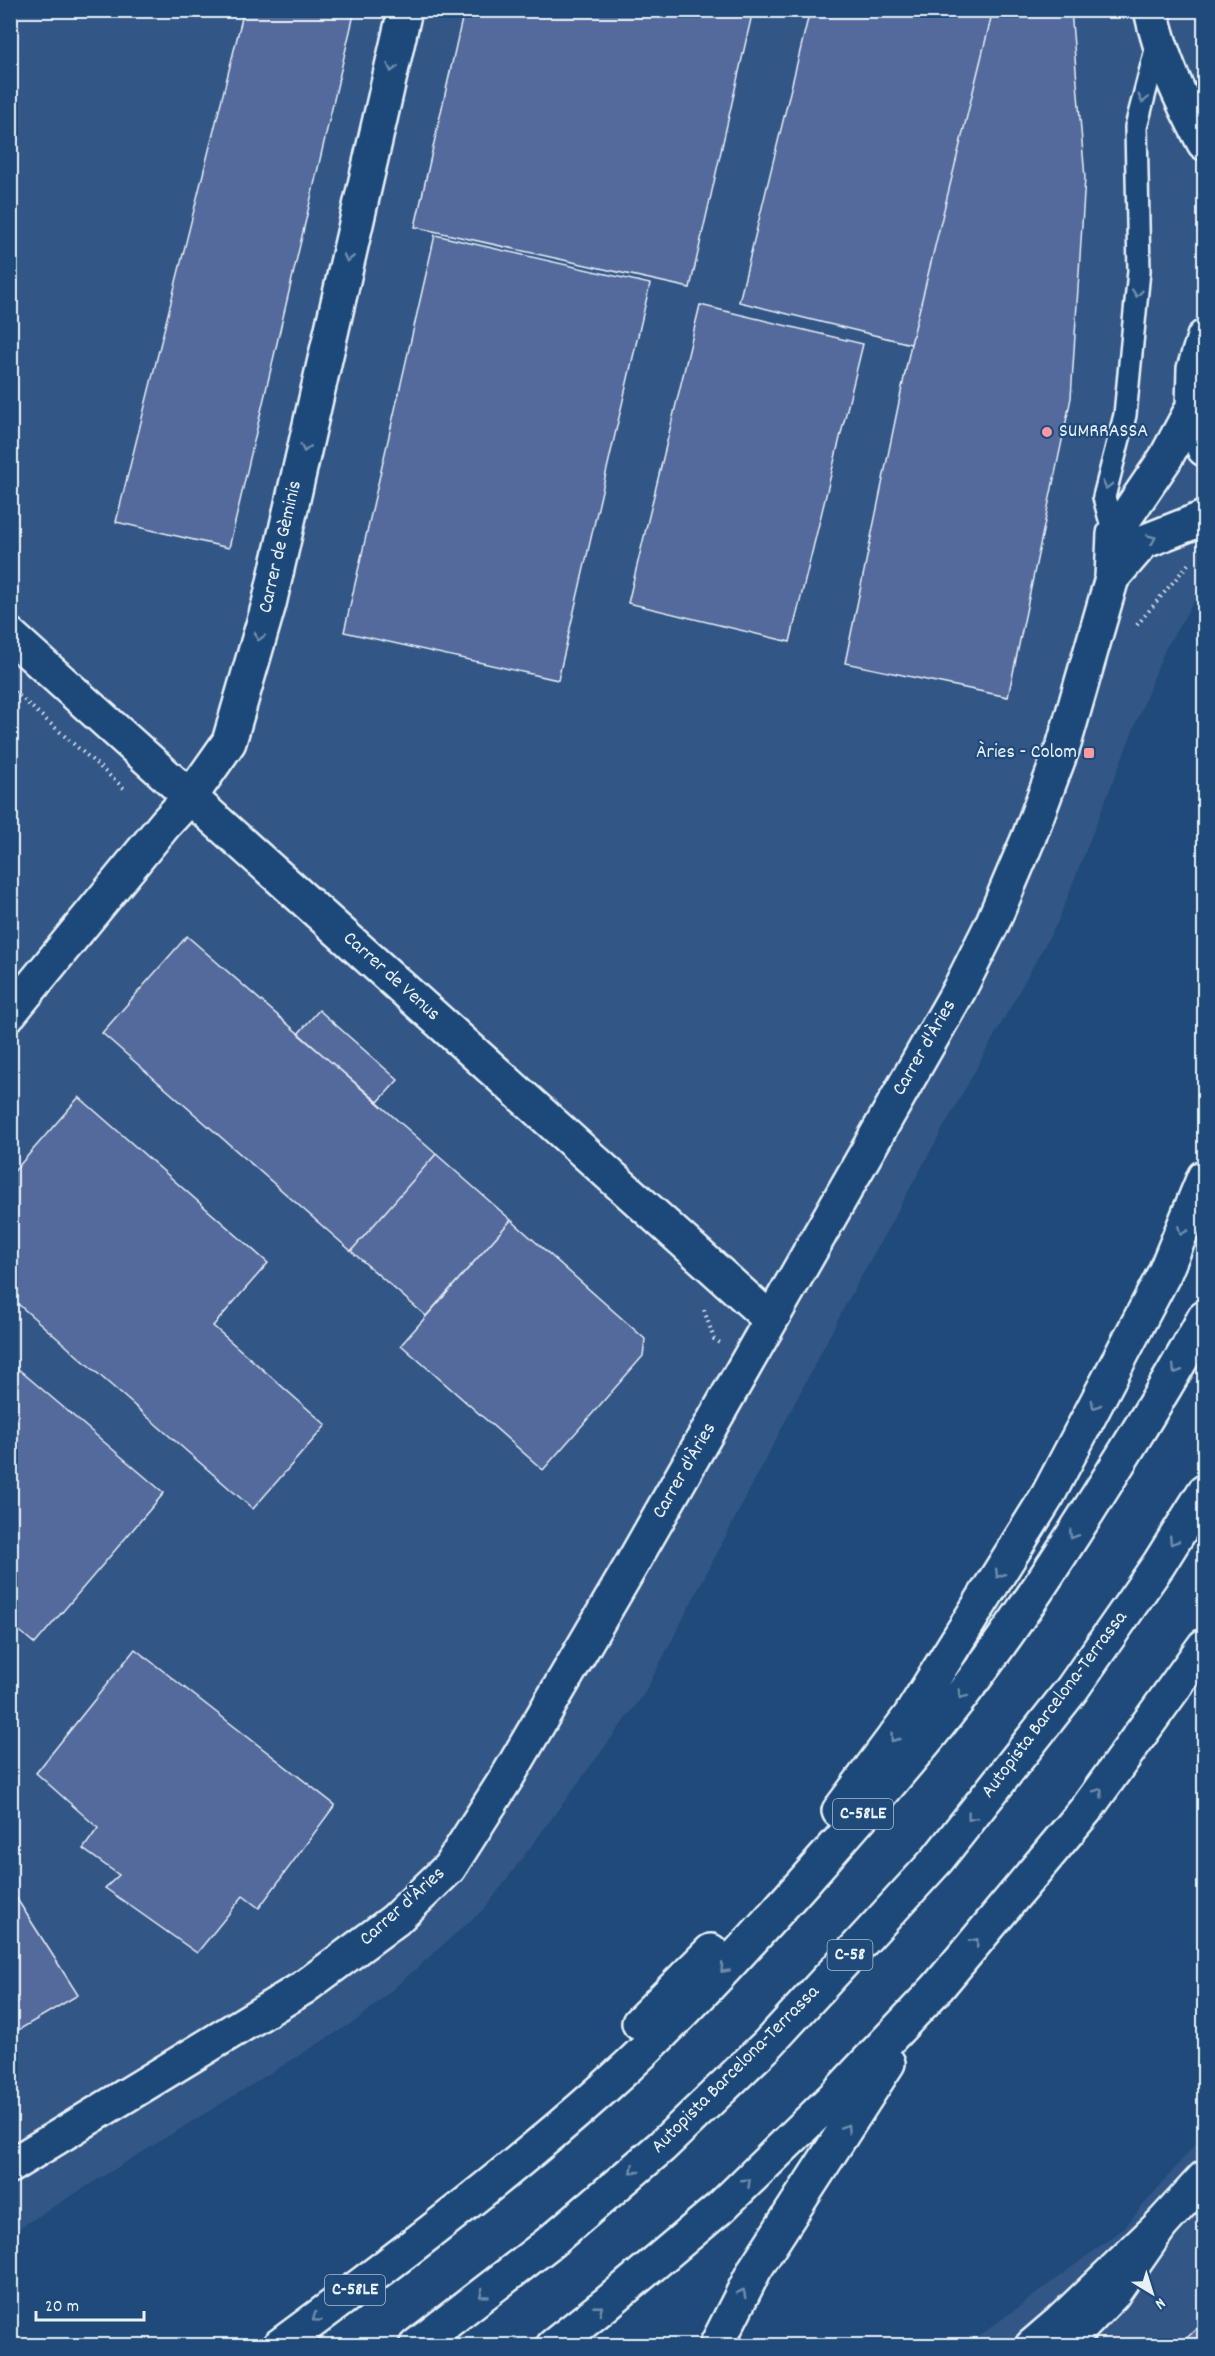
<svg xmlns="http://www.w3.org/2000/svg" width="1215" height="2356" font-family="Dekko,sans-serif">
<rect width="100%" height="100%" fill="#1f4a7a"/>
<filter id="ink" filterUnits="userSpaceOnUse"><feTurbulence type="fractalNoise" baseFrequency=".0167" numOctaves="2"/><feDisplacementMap in="SourceGraphic" scale="12" xChannelSelector="R" yChannelSelector="G"/><feConvolveMatrix kernelMatrix="1 2 1 2 8 2 1 2 1" color-interpolation-filters="sRGB"/></filter>
<g filter="url(#ink)">
<!-- built -->
<path fill="#335786" d="M11,11H1204V585L1165,649L1058,921L847,1302L644,1694L486,1907L360,2018L11,2233Z
M1204,2134V2345L966,2346L1123,2229Z"/>
<!-- building -->
<path fill="#546b9c" stroke="#e8f1f8" stroke-width="1.5" d="M244,10H355L229,548L116,522Z
M464,10H753L690,288L415,227Z
M810,10H993L911,344L739,302Z
M993,10H1071L1085,178L1071,398L1008,697L845,663L911,344Z
M435,235L650,284L558,680L344,632Z
M700,305L863,344L790,642L628,603Z
M187,936L436,1154L351,1251L102,1033Z
M319,1010L398,1080L378,1102L298,1034Z
M79,1097L268,1263L213,1326L326,1425L253,1509L10,1297V1176Z
M436,1154L511,1220L426,1316L351,1251Z
M511,1220L645,1339L643,1356L543,1470L401,1345Z
M10,1362L164,1493L35,1644L10,1623Z
M135,1649L335,1805L259,1908L243,1896L197,1953L105,1888L119,1875L83,1849L98,1828L36,1773Z
M10,1888L78,1995L10,2035Z
M1204,2321V2346H1179Z"/>
<g fill="none" stroke-linecap="round" stroke-linejoin="round">
<defs>
<path id="service" d="M1114,534L1104,497L1125,415L1139,271L1136,127L1158,42"/>
<path id="minor" d="M1151,10C1161,58 1181,100 1204,143
M1204,337L1194,369L1193,407L1204,449
M1112,578L1143,542L1204,518
M10,635L771,1320
M10,1013L165,824L191,796L229,742L269,604L405,10
M10,2166L303,1988L395,1920L449,1868L509,1774L632,1564L959,990L992,924L1029,837L1064,744L1112,578L1114,534L1165,459L1193,407
M1063,2346L1113,2294L1161,2225L1204,2178"/>
<path id="motorway" d="M839,1811L910,1716L1048,1495L1165,1272L1204,1177
M639,2023L711,1951
M279,2346C390,2264 500,2181 603,2089C676,2024 743,1950 808,1877C860,1818 913,1758 962,1695C1016,1625 1064,1550 1111,1475C1143,1423 1176,1372 1204,1318
M416,2346L549,2243L661,2147L767,2045L937,1860L1072,1689L1159,1564L1204,1492
M553,2346L606,2304L721,2207L836,2095L938,1987L1088,1807L1204,1646
M716,2346L755,2269L888,2063
M1032,2346L1060,2322L1161,2225"/>
</defs>
<!-- service casing -->
<use href="#service" stroke="#e8f1f8" stroke-width="26"/>
<!-- minor casing -->
<use href="#minor" stroke="#e8f1f8" stroke-width="38"/>
<!-- motorway casing -->
<use href="#motorway" stroke="#e8f1f8" stroke-width="38"/>
<!-- path -->
<path stroke="#e8f1f8" stroke-width="4" stroke-dasharray="1.5 4.5" stroke-linecap="butt" d="M1137,625L1190,562
M10,688L126,790
M704,1310L714,1339L720,1343"/>
<!-- service -->
<use href="#service" stroke="#1f4a7a" stroke-width="21"/>
<!-- minor -->
<use href="#minor" stroke="#1f4a7a" stroke-width="33"/>
<!-- motorway -->
<use href="#motorway" stroke="#1f4a7a" stroke-width="33"/>
</g>
<!-- one-way arrows -->
<defs><path id="oneway-chevron" d="M-2-3.5L2.5 0L-2 3.5" fill="none" stroke-width="1.6" stroke-linecap="round" stroke-linejoin="round" transform="scale(1.5)"/></defs>
<g stroke="#6f8dac">
<use href="#oneway-chevron" transform="translate(392 68) rotate(103)"/>
<use href="#oneway-chevron" transform="translate(1143 99) rotate(104)"/>
<use href="#oneway-chevron" transform="translate(348 258) rotate(103)"/>
<use href="#oneway-chevron" transform="translate(1137 293) rotate(96)"/>
<use href="#oneway-chevron" transform="translate(305 448) rotate(103)"/>
<use href="#oneway-chevron" transform="translate(1107 485) rotate(104)"/>
<use href="#oneway-chevron" transform="translate(1152 539) rotate(-23)"/>
<use href="#oneway-chevron" transform="translate(259 637) rotate(106)"/>
<use href="#oneway-chevron" transform="translate(1182 1231) rotate(112)"/>
<use href="#oneway-chevron" transform="translate(1176 1370) rotate(121)"/>
<use href="#oneway-chevron" transform="translate(1095 1405) rotate(118)"/>
<use href="#oneway-chevron" transform="translate(1073 1535) rotate(122)"/>
<use href="#oneway-chevron" transform="translate(1173 1541) rotate(122)"/>
<use href="#oneway-chevron" transform="translate(999 1574) rotate(122)"/>
<use href="#oneway-chevron" transform="translate(962 1695) rotate(128)"/>
<use href="#oneway-chevron" transform="translate(894 1738) rotate(127)"/>
<use href="#oneway-chevron" transform="translate(1099 1792) rotate(-54)"/>
<use href="#oneway-chevron" transform="translate(971 1817) rotate(128)"/>
<use href="#oneway-chevron" transform="translate(975 1942) rotate(-50)"/>
<use href="#oneway-chevron" transform="translate(724 1969) rotate(133)"/>
<use href="#oneway-chevron" transform="translate(846 2128) rotate(-57)"/>
<use href="#oneway-chevron" transform="translate(634 2170) rotate(139)"/>
<use href="#oneway-chevron" transform="translate(747 2182) rotate(-44)"/>
<use href="#oneway-chevron" transform="translate(742 2293) rotate(-63)"/>
<use href="#oneway-chevron" transform="translate(483 2294) rotate(143)"/>
<use href="#oneway-chevron" transform="translate(599 2309) rotate(-38)"/>
<use href="#oneway-chevron" transform="translate(316 2318) rotate(144)"/>
</g>
</g>
<!-- markers -->
<g fill="#ff9aa2" stroke="#1f4a7a" stroke-width="2">
<circle cx="1047" cy="432" r="6"/>
<rect x="1083" y="747" width="12" height="12" rx="3"/>
</g>
<g text-anchor="middle" dominant-baseline="central" stroke-width="4.5" stroke-linejoin="round" paint-order="stroke">
<!-- shield labels -->
<g fill="#1f4a7a" stroke="#acbfd2" stroke-width="1.5">
<rect x="833" y="1799" width="60" height="30" rx="4.5"/>
<rect x="827.5" y="1940" width="45" height="30" rx="4.5"/>
<rect x="325" y="2275" width="60" height="30" rx="4.5"/>
</g>
<g font-size="18" font-weight="bold" fill="#e8f1f8">
<text x="863" y="1814">C-58LE</text>
<text x="850" y="1955">C-58</text>
<text x="355" y="2290">C-58LE</text>
</g>
<!-- poi labels -->
<g font-size="20" fill="#e8f1f8" stroke="#1f4a7a" text-anchor="start">
<text x="1059" y="432">SUMRRASSA</text>
<text x="1077" y="753" text-anchor="end">Àries - Colom</text>
</g>
<!-- street labels -->
<g font-size="20" fill="#e8f1f8" stroke="#1f4a7a">
<text transform="translate(281 547) rotate(-77)">Carrer de Gèminis</text>
<text transform="translate(391 977) rotate(42)">Carrer de Venus</text>
<text transform="translate(925 1048) rotate(-60)">Carrer d'Àries</text>
<text transform="translate(685 1471) rotate(-60)">Carrer d'Àries</text>
<text transform="translate(1055 1705) rotate(-53)">Autopista Barcelona-Terrassa</text>
<text transform="translate(403 1907) rotate(-42)">Carrer d'Àries</text>
<text transform="translate(736 2070) rotate(-45)">Autopista Barcelona-Terrassa</text>
</g>
</g>
<!-- margin -->
<rect width="1215" height="2356" fill="none" stroke="#1f4a7a" stroke-width="36"/>
<rect x="18" y="18" width="1179" height="2320" fill="none" stroke="#e8f1f8" stroke-width="2" filter="url(#ink)"/>
<!-- north arrow -->
<g transform="translate(1152 2293) rotate(142)" stroke="#1f4a7a" stroke-width="4.5" paint-order="stroke">
<path d="M0-4.5L10 22L0 15L-10 22Z" fill="#e8f1f8"/>
<text y="-9" font-size="16" font-weight="bold" text-anchor="middle" fill="#e8f1f8">N</text>
</g>
<!-- scale -->
<path d="M36 2311v9h108v-9" fill="none" stroke="#e8f1f8" stroke-width="3"/>
<text x="45" y="2311" font-size="18" fill="#e8f1f8" stroke="#1f4a7a" stroke-width="4.5" paint-order="stroke">20 m</text>
</svg>
